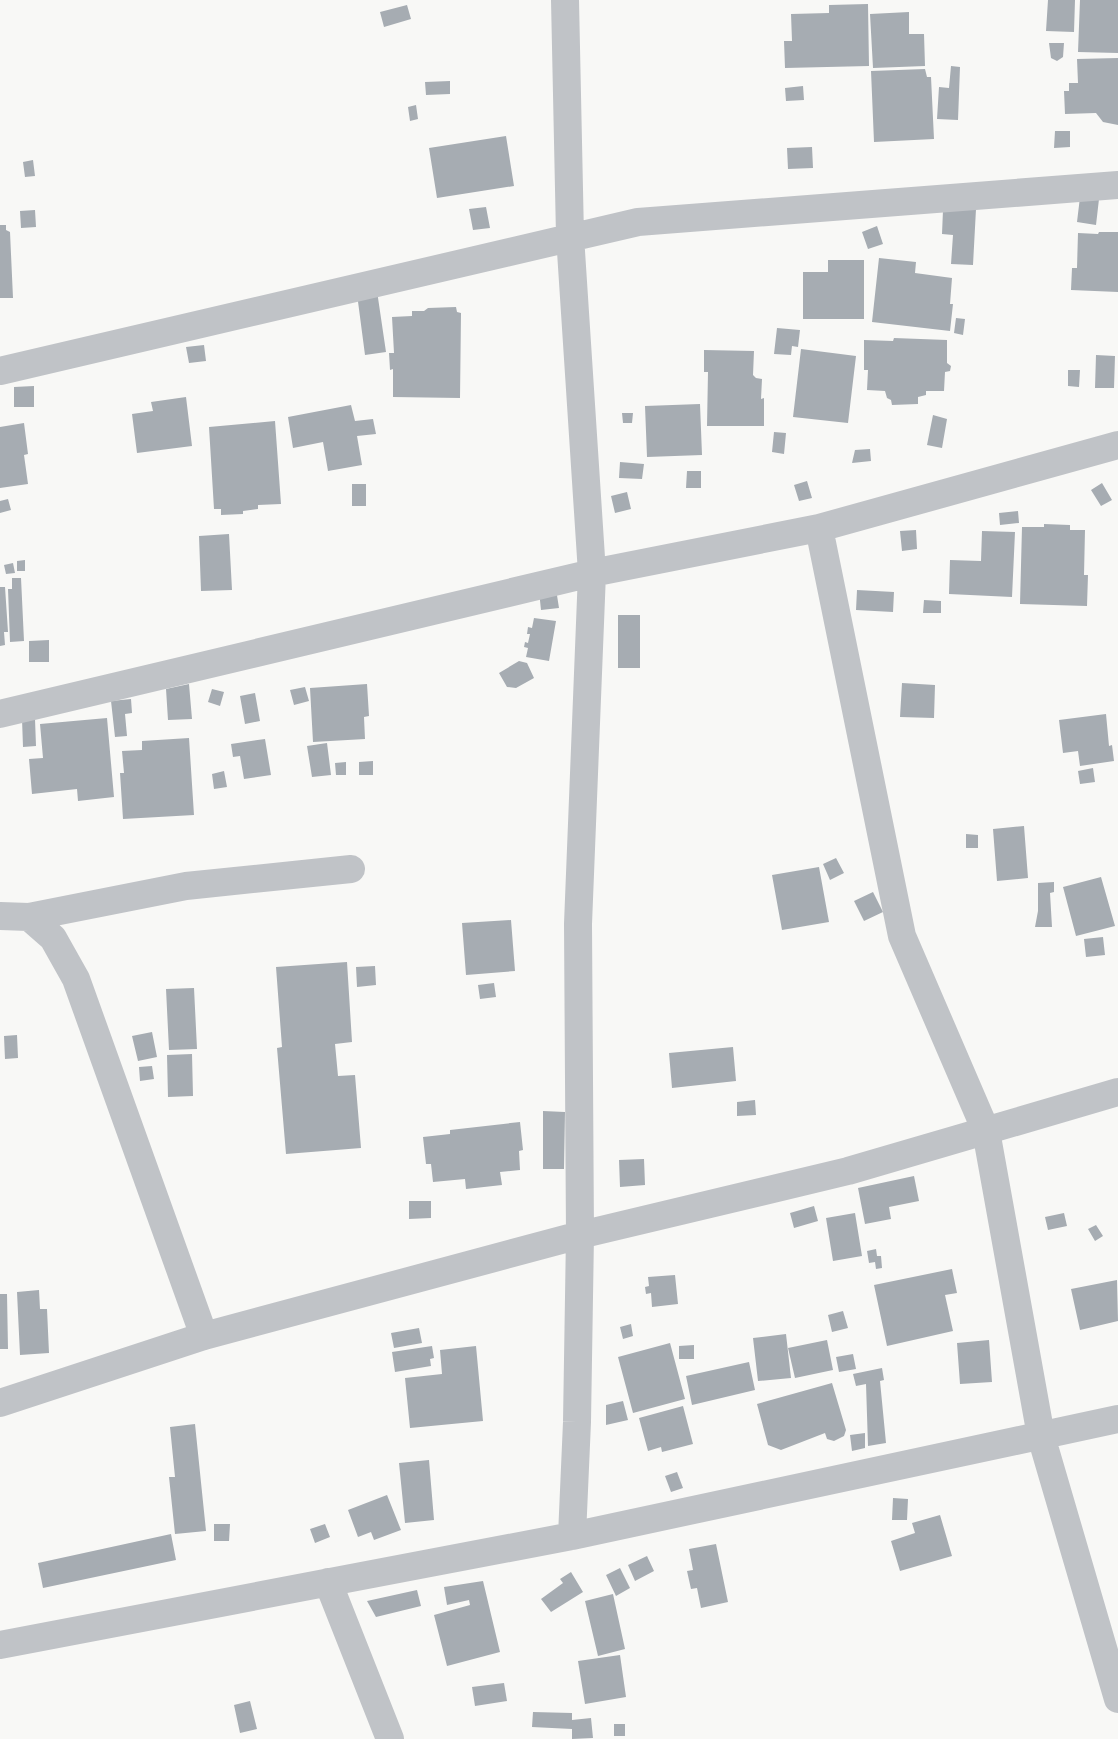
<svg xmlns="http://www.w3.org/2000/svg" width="1118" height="1739" font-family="'Golos Text',sans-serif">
<rect width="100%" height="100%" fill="#f8f8f6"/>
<!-- building -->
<path fill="#a6acb2" d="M1048,0H1075L1074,32L1046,31Z
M1080,0H1118V53L1078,52Z
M868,4L869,66L785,68L784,41H792L791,14L829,13V5Z
M407,5L411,19L384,27L380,12Z
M909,12V34H924L925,66L873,68L870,14Z
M1049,43H1064L1063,57L1057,61L1051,58Z
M1118,58V125L1103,122L1096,113L1065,114L1064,91H1069V83H1078L1077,59Z
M951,66L960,67L958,120L937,119L939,87L949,88Z
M925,69L927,77H931L934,139L874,142L871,71Z
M450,81V94L426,95L425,82Z
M803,86L804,100L786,101L785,88Z
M416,105L418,119L410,121L408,107Z
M1055,131H1070V147L1054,148Z
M506,136L514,186L437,198L429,148Z
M812,147L813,168L788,169L787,148Z
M33,160L35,176L25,177L23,162Z
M1080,197L1099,199L1096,225L1077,222Z
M486,207L490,228L473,230L469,209Z
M976,209L973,265L951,264L953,235L942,234L943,210Z
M35,210L36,227L21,228L20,211Z
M0,225H6V230L10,232L13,298H0Z
M877,226L883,244L868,249L862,232Z
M1099,232H1118V292L1071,290L1072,268H1077L1078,233L1098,234Z
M879,258L916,262L915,273L952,278L950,304H953L950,331L872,322Z
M828,260H864V319H803V272H828Z
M377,291L386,352L365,355L357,294Z
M456,307L457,312L461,313L460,398L393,397V369L390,370L389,353H394L392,317L412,316V311H424L428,308Z
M956,318L965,319L963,335L954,333Z
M777,328L800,330L798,347L792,346L791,355L774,354Z
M894,338L947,340V363L951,366L950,371L945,372L944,391H926V395L918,397V404L892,405L891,400L887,398L885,391L867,390L868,370H864V340L893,341Z
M204,345L206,361L189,363L186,347Z
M801,349L856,356L848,423L793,417Z
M704,350L754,351L753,375L756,378L762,379L761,399L764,398V426H707L708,372H704Z
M1096,355L1115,356L1114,388H1095Z
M1068,370H1080L1079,387L1068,386Z
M34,386V407H14V387Z
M186,397L192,446L137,453L132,414L153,411L151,402Z
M700,404L702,455L647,457L645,406Z
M351,405L355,421L373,419L376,434L357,436L362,465L328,471L323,442L293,448L288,417Z
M622,413H633L632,423H623Z
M933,415L947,419L942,448L927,445Z
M275,421L281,504L258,505V509L243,511V514L221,515V509H214L209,427Z
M24,423L28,454L24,455L28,484L0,488V427Z
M774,432L786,433L784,454L772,452Z
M870,449L871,461L852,463L855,450Z
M620,462L644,464L642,479L619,478Z
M687,471H701V488H686Z
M807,481L812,498L799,501L794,485Z
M1102,483L1112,500L1101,506L1091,490Z
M352,484H366V506H352Z
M627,492L631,509L615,513L611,496Z
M8,499L11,510L0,513V501Z
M1018,511L1019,523L1000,525L999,513Z
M1044,524L1070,525V530H1085L1084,575H1088L1087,606L1020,604L1022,527H1044Z
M916,530L917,549L902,551L900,531Z
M982,531L1015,532L1012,597L949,594L950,560L981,561Z
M229,534L232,590L201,591L199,536Z
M25,560V571H17V561Z
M13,563L15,573L6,574L4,565Z
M12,578H21L24,641L10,642L8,589H12Z
M0,587H5L8,632H4L5,645L0,646Z
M556,589L559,608L541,610L539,591Z
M857,590L894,592L893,612L856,610Z
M924,600L941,601V613H923Z
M618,615H640V668H618Z
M534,618L556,621L549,661L526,657L528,648L524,647L525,642L528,643L530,634H527L528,627L532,628Z
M49,640V662H29V641Z
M519,661L527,663L534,678L516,688L507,687L499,673Z
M902,683L935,685L934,718L900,717Z
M189,684L192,719L168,720L166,689Z
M367,684L369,716L364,717L365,739L313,742L310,688Z
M305,687L309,701L294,705L290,690Z
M212,689L224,692L220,706L208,702Z
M255,693L260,721L245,724L240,696Z
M131,699L132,713L125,714L127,736L115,737L111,701Z
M1106,714L1109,746L1112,745L1114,761L1080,766L1078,751L1063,753L1059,720Z
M107,718L114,797L78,801L77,789L32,794L29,759L43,758L40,724Z
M22,719H35L36,746L23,747Z
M189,738L194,815L123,819L120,773H124L122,751L142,750V741Z
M265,739L271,775L244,779L240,756L233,757L231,744Z
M327,743L331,775L312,777L307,746Z
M373,761V775H359V762Z
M346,762V775H336L335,763Z
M1093,768L1095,782L1080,784L1078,771Z
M224,771L227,787L214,789L212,774Z
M1024,826L1028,878L997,881L993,829Z
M966,834L978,835V848H966Z
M836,858L844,873L830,880L823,864Z
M819,867L829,922L782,930L772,875Z
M1101,877L1115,926L1076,936L1063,887Z
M1054,882V892L1050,893L1052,927H1035L1038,911V883Z
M873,892L883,912L864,921L854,901Z
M511,920L515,971L466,975L462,923Z
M1103,937L1105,955L1086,957L1084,939Z
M347,962L352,1042L335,1044L338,1076L355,1075L361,1148L286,1154L277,1048L282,1047L276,967Z
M375,966L376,985L357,987L356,967Z
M494,983L496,997L480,999L478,985Z
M194,988L197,1049L169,1050L166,989Z
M152,1032L157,1057L138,1061L132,1036Z
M17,1035L18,1058L5,1059L4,1036Z
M733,1047L736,1081L672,1088L669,1053Z
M192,1054L193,1096L168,1097L167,1055Z
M152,1066L154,1079L140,1081L139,1067Z
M755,1100L756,1115L737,1116V1102Z
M543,1111L565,1112L564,1169H543Z
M520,1122L523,1150L519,1151L520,1170L500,1172L502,1185L466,1189L465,1179L433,1182L431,1164H426L423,1137L450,1134V1130Z
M644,1159L645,1185L620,1187L619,1160Z
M914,1176L919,1201L889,1207L891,1219L865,1224L858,1188Z
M409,1201H431V1218L409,1219Z
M814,1206L818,1221L794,1228L790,1213Z
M855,1213L862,1256L833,1261L826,1218Z
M1064,1213L1067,1226L1048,1230L1045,1217Z
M1096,1225L1103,1236L1095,1241L1088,1229Z
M876,1249L877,1256H881L882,1268L876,1269L875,1262L869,1263L867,1251Z
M952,1269L957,1293L945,1295L953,1331L887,1346L874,1285Z
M675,1275L678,1304L652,1307L651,1293L646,1294L645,1287L649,1286L648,1277Z
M1117,1280L1118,1321L1080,1330L1071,1289Z
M39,1290L40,1309H47L49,1353L20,1355L17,1292Z
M0,1294H7L8,1349H0Z
M843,1311L848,1328L832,1332L828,1315Z
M631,1324L633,1336L623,1339L620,1327Z
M419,1328L422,1343L394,1348L391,1333Z
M786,1334L791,1378L758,1381L753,1338Z
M827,1340L833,1370L795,1378L788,1348Z
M989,1340L992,1382L960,1384L957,1343Z
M670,1343L685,1399L633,1413L618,1357Z
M694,1345V1359H679V1346Z
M432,1346L434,1358L430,1359L431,1366L395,1372L392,1352Z
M476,1346L483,1421L410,1428L405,1378L442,1374L440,1350Z
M853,1354L856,1369L839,1372L836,1357Z
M749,1362L755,1390L692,1405L686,1376Z
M882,1368L884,1380L880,1381L886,1443L868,1446L866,1384L856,1386L853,1374Z
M832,1383L846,1430L844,1436L834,1441L827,1439L825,1433L781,1450L768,1445L757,1404Z
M623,1401L628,1420L606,1425V1405Z
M683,1406L693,1444L662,1452L661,1447L648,1451L639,1418Z
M195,1424L206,1531L175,1534L169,1477H175L170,1427Z
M865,1433V1448L852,1451L850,1435Z
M429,1460L434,1520L405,1523L399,1463Z
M677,1472L683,1488L671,1492L665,1476Z
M387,1495L401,1530L374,1540L371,1532L358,1537L348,1510Z
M893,1498L908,1499L907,1520H892Z
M940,1515L952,1556L900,1571L891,1541L915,1533L912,1523Z
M214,1524H230L229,1541H214Z
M325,1524L330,1537L315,1543L310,1529Z
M171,1534L176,1560L43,1588L38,1563Z
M716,1544L728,1602L701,1608L697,1588L691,1589L687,1571L693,1570L689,1549Z
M647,1556L654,1571L635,1581L628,1565Z
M620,1568L630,1588L616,1596L606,1575Z
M571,1572L583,1592L551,1612L541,1599L563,1583L560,1579Z
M483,1581L500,1652L447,1666L434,1615L470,1605L469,1600L447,1605L444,1587Z
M417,1590L421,1606L376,1617L367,1601Z
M613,1594L625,1649L598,1656L585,1601Z
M620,1655L626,1697L585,1704L578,1661Z
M504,1683L507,1701L475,1706L472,1687Z
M250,1701L257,1729L240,1733L234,1705Z
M533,1712L572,1713V1720L591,1718L593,1738L572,1739V1729L532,1727Z
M614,1724H625V1736H614Z"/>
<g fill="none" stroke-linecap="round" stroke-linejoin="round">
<!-- minor -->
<path stroke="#c0c3c7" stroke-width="28" d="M565,0L570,236L592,573L578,924L580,1235L577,1422L572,1536
M0,371L638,222L1118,185
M819,528L902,936L986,1131L1041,1436L1118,1699
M0,714L592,573L819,528L1118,445
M0,916L29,917L53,938L76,979L204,1336
M29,917L186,886L351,869
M0,1403L204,1336L580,1235L848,1171L1118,1092
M328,1582L390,1739
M0,1645L572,1536L1118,1419"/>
</g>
</svg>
